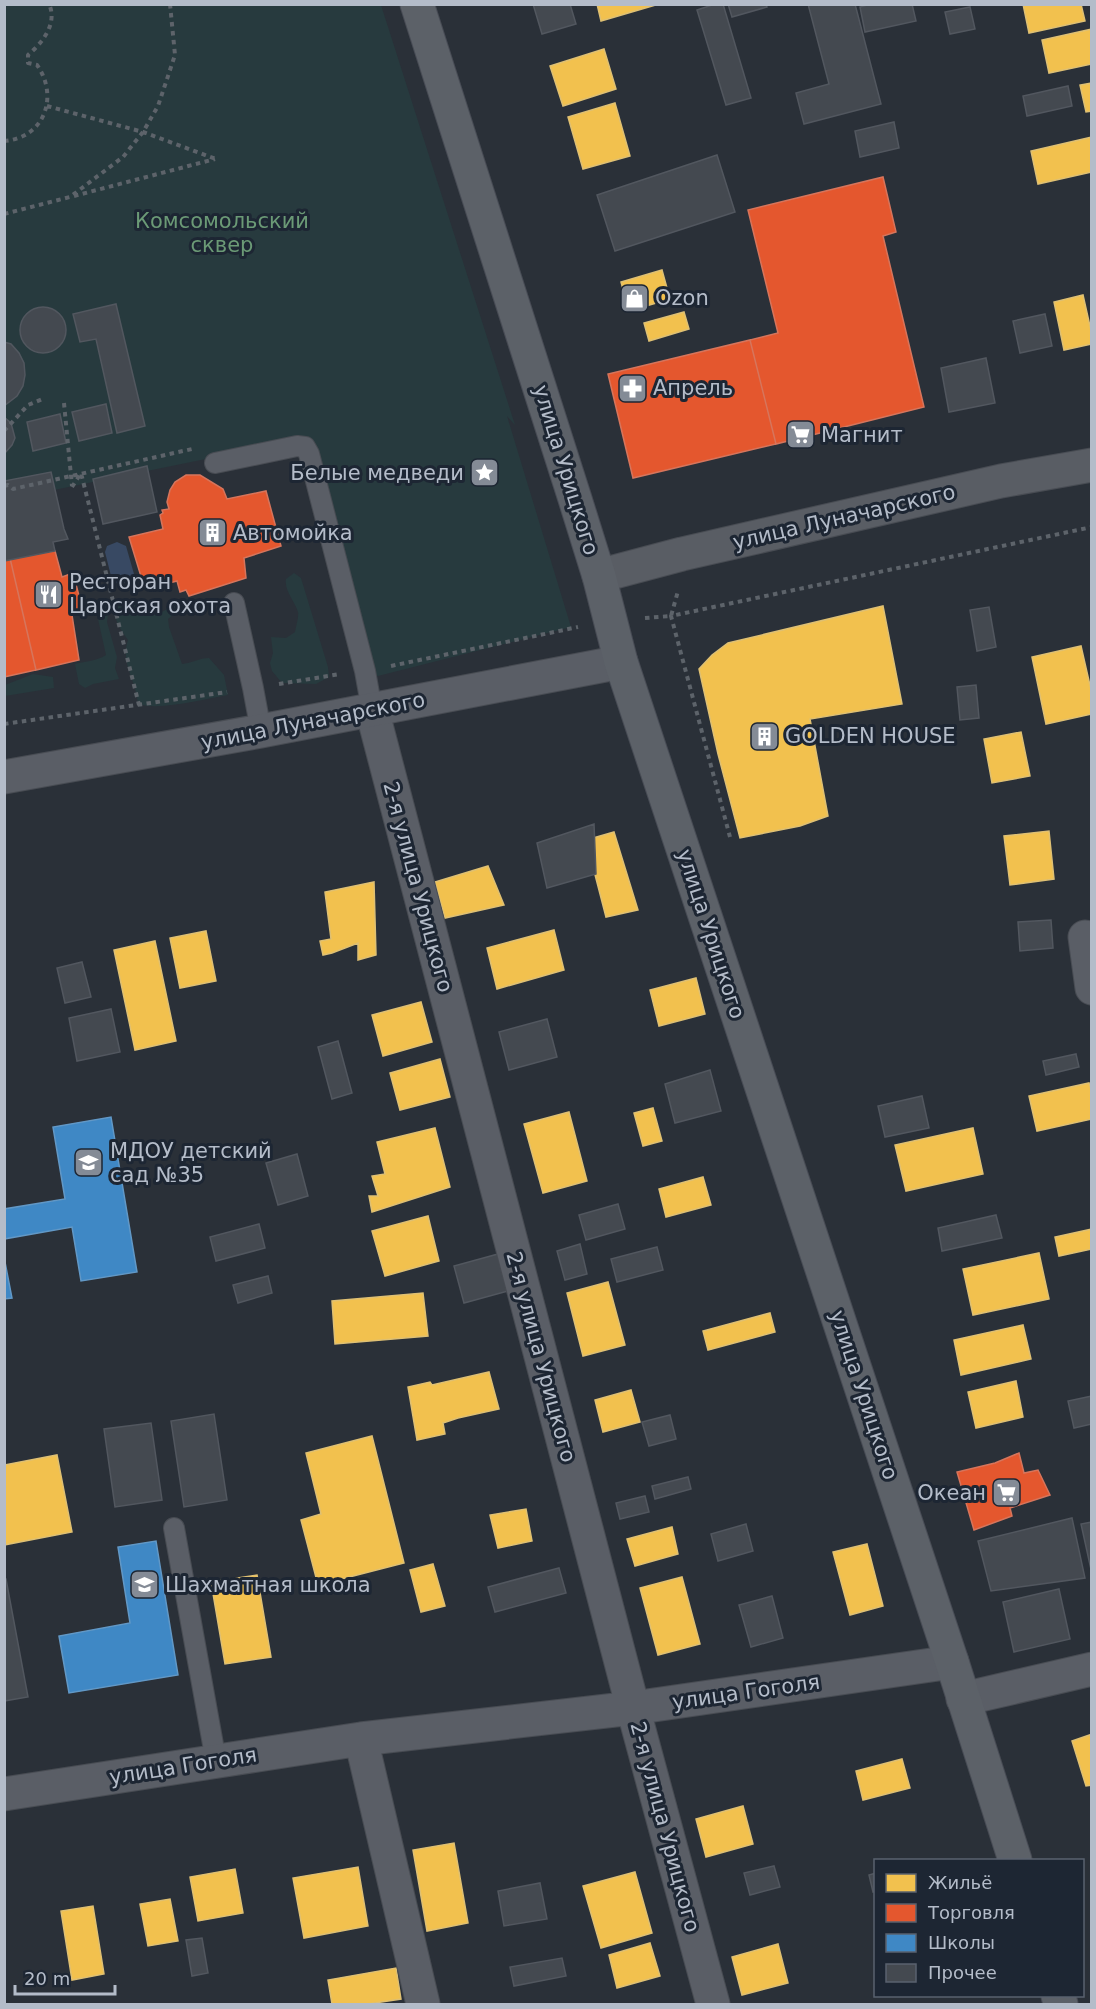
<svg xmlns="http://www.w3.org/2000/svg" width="1096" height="2009" font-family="'DejaVu Sans',sans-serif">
<rect width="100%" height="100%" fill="#2a3038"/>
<!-- green -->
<path fill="#273a3e" d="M5,5H381L515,425L507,416L571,627L374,677L308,438L5,500Z
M294,573L301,578L328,667L329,677L316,684L282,683L272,671L270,663L273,653L271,637L286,638L295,632C296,626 299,617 298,612C295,601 284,591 286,579Z
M101,599L106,606L108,615L107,622L117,657L115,668L119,679L93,684L85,688L79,684L75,664C86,661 97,661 106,655L94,601Z
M124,601H131L137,604L140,611C164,621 164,604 185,603L187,609L178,611L168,619L169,627L182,664C192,663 199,658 209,658L224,675L228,695C203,699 161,711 138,704C136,679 120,664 128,640C118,626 108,613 124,601Z
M33,674L53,677L54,688L5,696V685Z"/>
<!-- water -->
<path fill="#384963" d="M117,542L126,546L134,574C132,583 123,584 115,583L112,580L105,552L107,546Z"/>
<!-- homes -->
<path fill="#f2c14e" stroke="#dfc073" stroke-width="1.5" d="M597,4H659L601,21Z
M1023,4H1081L1085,21L1029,33Z
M1092,29V64L1049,73L1042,40Z
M604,49L616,89L563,106L550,66Z
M1092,83V111L1086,112L1080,85Z
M615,103L630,156L583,169L568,117Z
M1092,137V172L1038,184L1031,151Z
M662,270L670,299L629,311L621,282Z
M1083,295L1092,335V344L1064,350L1054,302Z
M684,312L689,329L649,341L644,323Z
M883,606L902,704L810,719L828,816L800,826L740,838L718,754L699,669L712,655L728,643Z
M1081,646L1092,694V714L1046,724L1032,657Z
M1021,732L1030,776L992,783L984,739Z
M1049,831L1054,879L1010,885L1004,836Z
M614,832L638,910L606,917L586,840Z
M488,866L504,905L445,918L435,882Z
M374,882L376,955L358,960V943L332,953L323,955L320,941L331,939L325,892Z
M554,930L564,970L497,989L487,948Z
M206,931L216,981L180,988L170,938Z
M155,941L176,1041L135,1050L114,950Z
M696,978L705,1014L659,1026L650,990Z
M421,1002L432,1042L383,1056L372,1015Z
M440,1059L450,1097L400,1110L390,1073Z
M1089,1083L1092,1093V1119L1037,1131L1029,1096Z
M653,1108L662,1141L643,1146L634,1113Z
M569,1112L587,1181L543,1193L524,1124Z
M435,1128L450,1187L372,1212L369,1196H378L372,1176L385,1174L377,1142Z
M973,1128L983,1174L906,1191L895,1145Z
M703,1177L711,1205L666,1217L659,1189Z
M428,1216L439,1261L385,1276L372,1231Z
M1092,1229V1249L1059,1256L1055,1237Z
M1039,1253L1049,1299L973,1315L963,1269Z
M608,1282L625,1345L583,1356L567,1293Z
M423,1293L428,1336L335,1344L332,1301Z
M770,1313L775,1332L708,1350L703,1331Z
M1023,1325L1031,1359L961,1375L954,1340Z
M489,1372L499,1409L458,1418L443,1423L445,1434L417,1440L408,1387L430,1382L432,1385Z
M1016,1381L1023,1417L976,1428L968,1392Z
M631,1390L640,1422L603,1432L595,1400Z
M372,1436L404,1563L318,1585L301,1520L321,1514L306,1453Z
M57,1455L72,1532L4,1545V1465Z
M526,1509L532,1541L498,1548L490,1515Z
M672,1527L678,1554L635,1566L627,1539Z
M867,1544L883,1606L850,1615L833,1552Z
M433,1564L445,1606L421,1612L410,1570Z
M257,1575L271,1657L225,1664L211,1582Z
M682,1577L700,1644L658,1655L640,1588Z
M1092,1734V1785L1086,1786L1072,1741Z
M902,1759L910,1788L863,1800L856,1771Z
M743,1806L753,1844L706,1857L696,1819Z
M454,1843L468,1923L427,1931L413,1850Z
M358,1867L368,1926L304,1938L293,1878Z
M235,1869L243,1913L198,1921L190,1877Z
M635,1872L652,1933L601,1948L583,1886Z
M170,1899L178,1941L148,1946L140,1904Z
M93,1906L104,1974L72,1980L61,1911Z
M650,1943L660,1976L617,1988L609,1955Z
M778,1944L788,1983L742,1995L732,1957Z
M396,1968L401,1999L368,2004H332L328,1980Z"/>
<!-- shops -->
<path fill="#e4572e" stroke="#d6755c" stroke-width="1.5" d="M883,177L896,232L883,236L924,407L776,444L750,340L778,333L748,210Z
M750,340L776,444L633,478L608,374Z
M186,475H200L223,489L227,499L266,491L281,546L244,558L246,578L189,596L186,590L180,592L177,581L150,588L149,582L143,583L129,537L163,529L160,515L163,513L162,510L169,509L167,502L170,490L175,482Z
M55,551L62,577L73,573L83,611L72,615L79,660L36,670L10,558Z
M10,558L36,670L4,677V559Z
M1019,1453L1024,1473L1038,1470L1050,1495L1010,1508L1012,1516L974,1530L957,1472L995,1463Z"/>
<!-- schools -->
<path fill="#3f88c5" stroke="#6298c6" stroke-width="1.5" d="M111,1117L137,1272L81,1281L72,1227L4,1239V1209L65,1199L53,1127Z
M4,1257L12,1298L4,1299Z
M156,1541L178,1675L69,1693L59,1636L130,1623L118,1547Z"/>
<!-- building -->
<path fill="#444950" stroke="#52575f" stroke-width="1.5" d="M533,4H570L576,24L542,34Z
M715,4H723L751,98L726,105L697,10Z
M728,4H766L767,7L732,17Z
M808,4H855L881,104L804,124L796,93L829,84Z
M871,4H912L916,21L865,32L860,7Z
M970,7L975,29L950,34L945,12Z
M1068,86L1072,106L1027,116L1023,96Z
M894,122L899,148L860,157L855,131Z
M717,155L735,212L615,251L597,195Z
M116,304L145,426L117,433L96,339L80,342L73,314Z
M20 330a23 23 0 1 1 46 0a23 23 0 1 1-46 0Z
M1045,314L1052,346L1020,353L1013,321Z
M4,342L11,344L19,353L24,363L25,375L23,386L17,396L4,406Z
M986,358L995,403L949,412L941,368Z
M106,404L112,433L79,441L72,412Z
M60,414L66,443L33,451L27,422Z
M4,417L11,423L15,438L12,445L4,454Z
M147,466L157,512L103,524L93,479Z
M51,472L64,529L68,539L53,542L55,551L4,561V481Z
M989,607L996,647L977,651L970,610Z
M976,685L979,718L960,720L957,687Z
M594,824L596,874L547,888L537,843Z
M1051,920L1053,948L1020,951L1018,922Z
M82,962L91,997L65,1003L57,968Z
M111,1009L120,1052L77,1061L69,1018Z
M547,1019L557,1057L509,1070L499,1032Z
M338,1041L352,1093L332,1099L318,1047Z
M1076,1054L1079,1067L1046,1075L1043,1061Z
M710,1070L721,1111L675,1123L665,1084Z
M922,1096L929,1128L885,1137L878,1106Z
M297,1154L308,1196L278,1205L266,1163Z
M618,1204L625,1229L586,1240L579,1215Z
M996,1215L1002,1238L942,1251L938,1228Z
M259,1224L265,1248L216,1261L210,1237Z
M580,1244L587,1274L565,1280L557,1251Z
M657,1247L663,1270L617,1282L611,1259Z
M498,1254L508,1291L464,1303L454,1266Z
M268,1276L272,1293L238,1303L233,1285Z
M1092,1396V1424L1074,1428L1068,1401Z
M214,1414L227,1500L184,1507L171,1421Z
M670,1415L676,1439L649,1446L642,1422Z
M151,1423L162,1500L115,1507L104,1429Z
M688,1477L691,1489L655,1499L652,1486Z
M645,1496L649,1512L620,1519L616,1503Z
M1072,1518L1085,1578L991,1591L978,1541Z
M1092,1522V1574L1081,1524Z
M746,1524L753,1551L718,1561L711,1534Z
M559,1568L566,1593L495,1612L488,1587Z
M4,1579H6L28,1697L4,1701Z
M1059,1589L1070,1639L1014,1652L1003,1602Z
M772,1596L783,1638L751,1647L739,1605Z
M774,1866L780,1887L750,1895L744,1873Z
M876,1873V1891L873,1892L869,1875Z
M540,1883L547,1919L504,1926L498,1891Z
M202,1938L208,1973L192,1976L186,1940Z
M562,1958L566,1976L514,1986L510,1967Z"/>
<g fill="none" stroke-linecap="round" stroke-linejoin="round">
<defs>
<path id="service" d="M215,463L297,446L305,447L309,454L365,671L372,710
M234,603L253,688L261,731
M174,1528L216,1761"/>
<path id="minor" d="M372,710L633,1708L713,2004
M1085,937L1092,988
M963,1699L1092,1669
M361,1739L423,2004
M4,1794L361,1739L633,1708L952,1662"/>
<path id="tertiary" d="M4,777L261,731L621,662"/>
<path id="secondary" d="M599,576L682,554L1001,481L1092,465"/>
<path id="primary" d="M417,4L575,499L599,576L621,662L952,1662L1015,1860
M1058,1996L1061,2004"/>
</defs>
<!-- service casing -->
<use href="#service" stroke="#484c53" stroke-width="22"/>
<!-- minor casing -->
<use href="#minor" stroke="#484c53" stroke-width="35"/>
<!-- tertiary casing -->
<use href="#tertiary" stroke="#484c53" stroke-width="35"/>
<!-- secondary casing -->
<use href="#secondary" stroke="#484c53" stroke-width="35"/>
<!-- primary casing -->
<use href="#primary" stroke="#484c55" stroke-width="35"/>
<!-- path -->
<path stroke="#5d636a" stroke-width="4" stroke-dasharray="4.5 4.5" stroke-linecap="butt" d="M47,106L143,132L216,159
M4,141C45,138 59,96 37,65L28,63V55C42,43 58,24 49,4
M74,196L215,159
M4,214L70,197L123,157L143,132L158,106L175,55L170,4
M64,403L72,486
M4,431L28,405L45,398
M4,486L8,485L13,489L192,449
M72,487L81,473L139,705
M645,618L671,616L678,591
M391,666L578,627
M279,684L340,674
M4,724L227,692
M730,837L671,616L1092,527"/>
<!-- service -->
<use href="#service" stroke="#5a5e66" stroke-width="20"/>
<!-- minor -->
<use href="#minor" stroke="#5a5e66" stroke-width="33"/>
<!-- tertiary -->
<use href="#tertiary" stroke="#5a5e66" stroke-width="33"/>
<!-- secondary -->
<use href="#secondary" stroke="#595d64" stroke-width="33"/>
<!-- primary -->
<use href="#primary" stroke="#5c6168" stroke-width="33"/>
</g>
<!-- icons -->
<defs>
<symbol id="shop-square" viewBox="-11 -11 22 22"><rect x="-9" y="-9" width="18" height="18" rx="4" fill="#848b96" stroke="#1d2633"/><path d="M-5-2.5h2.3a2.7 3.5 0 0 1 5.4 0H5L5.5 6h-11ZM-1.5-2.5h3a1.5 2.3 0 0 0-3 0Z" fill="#fff"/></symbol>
<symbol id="pharmacy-square" viewBox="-11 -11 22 22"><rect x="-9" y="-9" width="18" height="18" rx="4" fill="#848b96" stroke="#1d2633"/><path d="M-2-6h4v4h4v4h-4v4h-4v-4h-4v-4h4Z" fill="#fff"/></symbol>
<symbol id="supermarket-square" viewBox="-11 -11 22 22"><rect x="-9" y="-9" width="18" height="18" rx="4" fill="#848b96" stroke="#1d2633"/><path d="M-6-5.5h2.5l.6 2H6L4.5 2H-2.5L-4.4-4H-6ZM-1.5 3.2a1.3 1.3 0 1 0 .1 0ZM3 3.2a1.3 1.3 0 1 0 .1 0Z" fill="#fff"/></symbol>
<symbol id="sight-square" viewBox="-11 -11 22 22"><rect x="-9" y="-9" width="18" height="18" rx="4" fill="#848b96" stroke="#1d2633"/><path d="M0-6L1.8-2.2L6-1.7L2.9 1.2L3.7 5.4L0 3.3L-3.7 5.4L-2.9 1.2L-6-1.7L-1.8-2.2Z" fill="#fff"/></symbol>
<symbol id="building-square" viewBox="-11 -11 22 22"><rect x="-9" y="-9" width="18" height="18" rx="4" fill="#848b96" stroke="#1d2633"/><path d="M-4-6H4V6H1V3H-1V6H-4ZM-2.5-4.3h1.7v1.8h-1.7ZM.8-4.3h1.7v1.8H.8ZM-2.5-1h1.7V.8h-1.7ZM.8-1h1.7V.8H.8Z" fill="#fff"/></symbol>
<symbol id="restaurant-square" viewBox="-11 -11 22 22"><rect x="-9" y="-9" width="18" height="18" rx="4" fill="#848b96" stroke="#1d2633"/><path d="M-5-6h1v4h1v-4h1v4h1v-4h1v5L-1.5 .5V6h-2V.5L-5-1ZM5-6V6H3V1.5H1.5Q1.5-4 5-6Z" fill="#fff"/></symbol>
<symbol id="school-square" viewBox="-11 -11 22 22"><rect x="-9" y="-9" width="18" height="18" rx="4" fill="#848b96" stroke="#1d2633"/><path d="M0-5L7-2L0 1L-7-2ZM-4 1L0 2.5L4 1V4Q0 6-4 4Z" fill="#fff"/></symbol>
</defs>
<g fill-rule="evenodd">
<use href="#shop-square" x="618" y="282" width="33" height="33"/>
<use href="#pharmacy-square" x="616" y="372" width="33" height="33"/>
<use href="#supermarket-square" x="784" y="418" width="33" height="33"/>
<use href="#sight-square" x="468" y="456" width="33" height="33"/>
<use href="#building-square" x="196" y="516" width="33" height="33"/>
<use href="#restaurant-square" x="32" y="578" width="33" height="33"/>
<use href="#building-square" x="748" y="720" width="33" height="33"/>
<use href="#school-square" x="72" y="1146" width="33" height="33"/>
<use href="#supermarket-square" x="990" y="1476" width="33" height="33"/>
<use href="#school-square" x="128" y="1568" width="33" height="33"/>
</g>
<g text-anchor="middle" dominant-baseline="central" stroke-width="6" stroke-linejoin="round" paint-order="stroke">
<!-- park labels -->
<g font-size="21" fill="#6b9a76" stroke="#1d2633">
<text x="222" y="221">Комсомольский<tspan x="222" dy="24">сквер</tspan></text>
</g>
<!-- poi labels -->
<g font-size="21" fill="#b4bcc9" stroke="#1d2633" text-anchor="start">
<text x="655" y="298">Ozon</text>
<text x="653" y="388">Апрель</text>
<text x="821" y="435">Магнит</text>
<text x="464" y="473" text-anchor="end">Белые медведи</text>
<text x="233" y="533">Автомойка</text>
<text x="69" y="582">Ресторан<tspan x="69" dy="24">Царская охота</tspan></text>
<text x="785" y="736">GOLDEN HOUSE</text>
<text x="110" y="1151">МДОУ детский<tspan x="110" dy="24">сад №35</tspan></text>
<text x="986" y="1493" text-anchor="end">Океан</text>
<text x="165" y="1585">Шахматная школа</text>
</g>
<!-- street labels -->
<g font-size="21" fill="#b4bcc9" stroke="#1d2633">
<text transform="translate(566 470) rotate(73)">улица Урицкого</text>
<text transform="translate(844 517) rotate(-13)">улица Луначарского</text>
<text transform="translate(313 721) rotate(-11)">улица Луначарского</text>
<text transform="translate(418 887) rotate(75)">2-я улица Урицкого</text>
<text transform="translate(711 934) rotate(72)">улица Урицкого</text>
<text transform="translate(541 1357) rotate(75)">2-я улица Урицкого</text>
<text transform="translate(864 1395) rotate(72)">улица Урицкого</text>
<text transform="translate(746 1692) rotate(-8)">улица Гоголя</text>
<text transform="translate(183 1766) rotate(-9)">улица Гоголя</text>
<text transform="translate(665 1827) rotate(75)">2-я улица Урицкого</text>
</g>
</g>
<!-- border -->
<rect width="1096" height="2009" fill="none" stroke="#b4bcc9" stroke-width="12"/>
<!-- legend -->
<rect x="874" y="1859" width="210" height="138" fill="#1d2633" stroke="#59626f" stroke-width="1.5"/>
<rect x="886" y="1874" width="30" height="18" fill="#f2c14e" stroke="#59626f" stroke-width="1.5"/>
<text x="928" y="1889" font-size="18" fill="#b4bcc9">Жильё</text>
<rect x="886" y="1904" width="30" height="18" fill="#e4572e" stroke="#59626f" stroke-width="1.5"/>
<text x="928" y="1919" font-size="18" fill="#b4bcc9">Торговля</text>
<rect x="886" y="1934" width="30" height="18" fill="#3f88c5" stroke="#59626f" stroke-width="1.5"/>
<text x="928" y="1949" font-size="18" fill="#b4bcc9">Школы</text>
<rect x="886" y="1964" width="30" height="18" fill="#444950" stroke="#59626f" stroke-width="1.5"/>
<text x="928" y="1979" font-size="18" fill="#b4bcc9">Прочее</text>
<!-- scale -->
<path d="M15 1985v9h100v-9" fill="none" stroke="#b4bcc9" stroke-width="3"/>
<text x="24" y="1985" font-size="18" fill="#b4bcc9" stroke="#1d2633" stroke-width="4.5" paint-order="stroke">20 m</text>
</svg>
